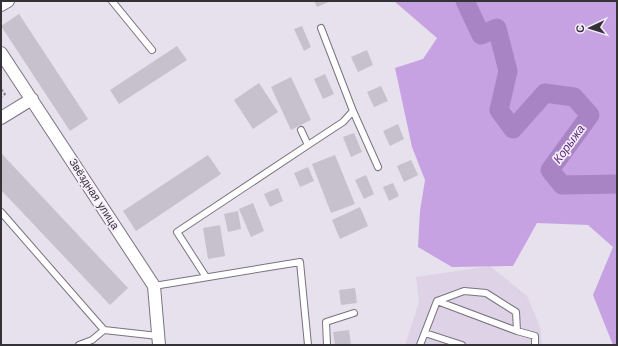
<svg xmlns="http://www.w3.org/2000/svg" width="618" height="346" font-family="'Work Sans',sans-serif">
<rect width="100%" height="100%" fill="#e7e0ed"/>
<!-- built -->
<path fill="#ddd2e6" d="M490,266L527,296L540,327L542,345H405L419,302L416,277Z"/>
<!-- green -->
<path fill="#c6a2e2" d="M394,1H617V345H613L593,295L613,247L588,225L537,223L513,266L452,267L418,247L420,211L425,180L412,147L395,68L423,59L437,38Z"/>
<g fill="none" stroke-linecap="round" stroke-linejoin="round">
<!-- river -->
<path stroke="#a984c5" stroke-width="19" d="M465,1L481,35L497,28L508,71L499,110L513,129L545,93L574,97L590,115L550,170L562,185L617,184"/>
</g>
<!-- building -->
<path fill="#c7c0cd" d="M314,1H331L317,7Z
M19,14L88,119L70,131L1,26Z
M302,26L311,47L304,51L294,29Z
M177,46L187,60L119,104L110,90Z
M367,50L373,65L358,72L351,57Z
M325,74L334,94L323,99L314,79Z
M291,77L311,120L291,130L271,87Z
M259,83L278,112L253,129L234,100Z
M381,86L388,101L374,107L367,92Z
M398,124L404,139L390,146L383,131Z
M354,133L362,152L351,157L343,137Z
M1,153L128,288L110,305L1,190Z
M208,155L221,174L136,231L123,211Z
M335,155L355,204L331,213L312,164Z
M411,160L418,175L404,182L397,166Z
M308,167L314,181L300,187L294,173Z
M366,175L374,194L364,199L355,180Z
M393,183L399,196L389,201L383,187Z
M278,188L283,201L270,207L264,194Z
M253,203L264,231L251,237L239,209Z
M360,207L368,226L340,239L332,220Z
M238,211L241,229L228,232L224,214Z
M220,225L225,256L208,259L203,228Z
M355,288L357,303L341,305L339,290Z
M349,330L351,345H335L333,332Z"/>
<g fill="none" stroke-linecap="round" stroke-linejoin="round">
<defs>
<path id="lane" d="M112,1L152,50
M353,111L378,167
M308,145L343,122L353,111L321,28
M1,212L104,330L158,336
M206,277L177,232L308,145L301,130
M154,286L300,262L308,345
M437,301L517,331
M425,333L462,345
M79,345L92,340L104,330
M327,345L326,322L354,313
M420,345L437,301L464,291L486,293L516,312L517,331L535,336V345"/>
<path id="street" d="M1,5L8,1
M1,53L154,286L159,345
M1,118L32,99"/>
</defs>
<!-- lane casing -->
<use href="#lane" stroke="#79737f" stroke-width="8"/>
<!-- street casing -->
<use href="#street" stroke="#79737f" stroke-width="14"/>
<!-- path -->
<path stroke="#858089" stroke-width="2" stroke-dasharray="3 2" stroke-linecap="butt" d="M1,89L5,94L1,97"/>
<!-- lane -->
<use href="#lane" stroke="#fff" stroke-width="6"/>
<!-- street -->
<use href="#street" stroke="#fff" stroke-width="12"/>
</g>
<g text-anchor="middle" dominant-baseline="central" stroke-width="3.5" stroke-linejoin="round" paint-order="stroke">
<!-- street labels -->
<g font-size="11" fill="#343237" stroke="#f5edfb">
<text transform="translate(94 194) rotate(57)">Звёздная улица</text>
</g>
<!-- water labels -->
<g font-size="12" font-style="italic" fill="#5e2f7d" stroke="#f5edfb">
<text transform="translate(569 144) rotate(-54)">Корыжа</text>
</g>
</g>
<!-- border -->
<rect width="618" height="346" fill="none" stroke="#343237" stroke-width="4"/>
<!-- north arrow -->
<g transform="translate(590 28) rotate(266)" stroke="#f5edfb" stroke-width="3" paint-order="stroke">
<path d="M0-3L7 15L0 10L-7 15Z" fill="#343237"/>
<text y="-6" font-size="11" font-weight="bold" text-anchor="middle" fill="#343237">С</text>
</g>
</svg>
